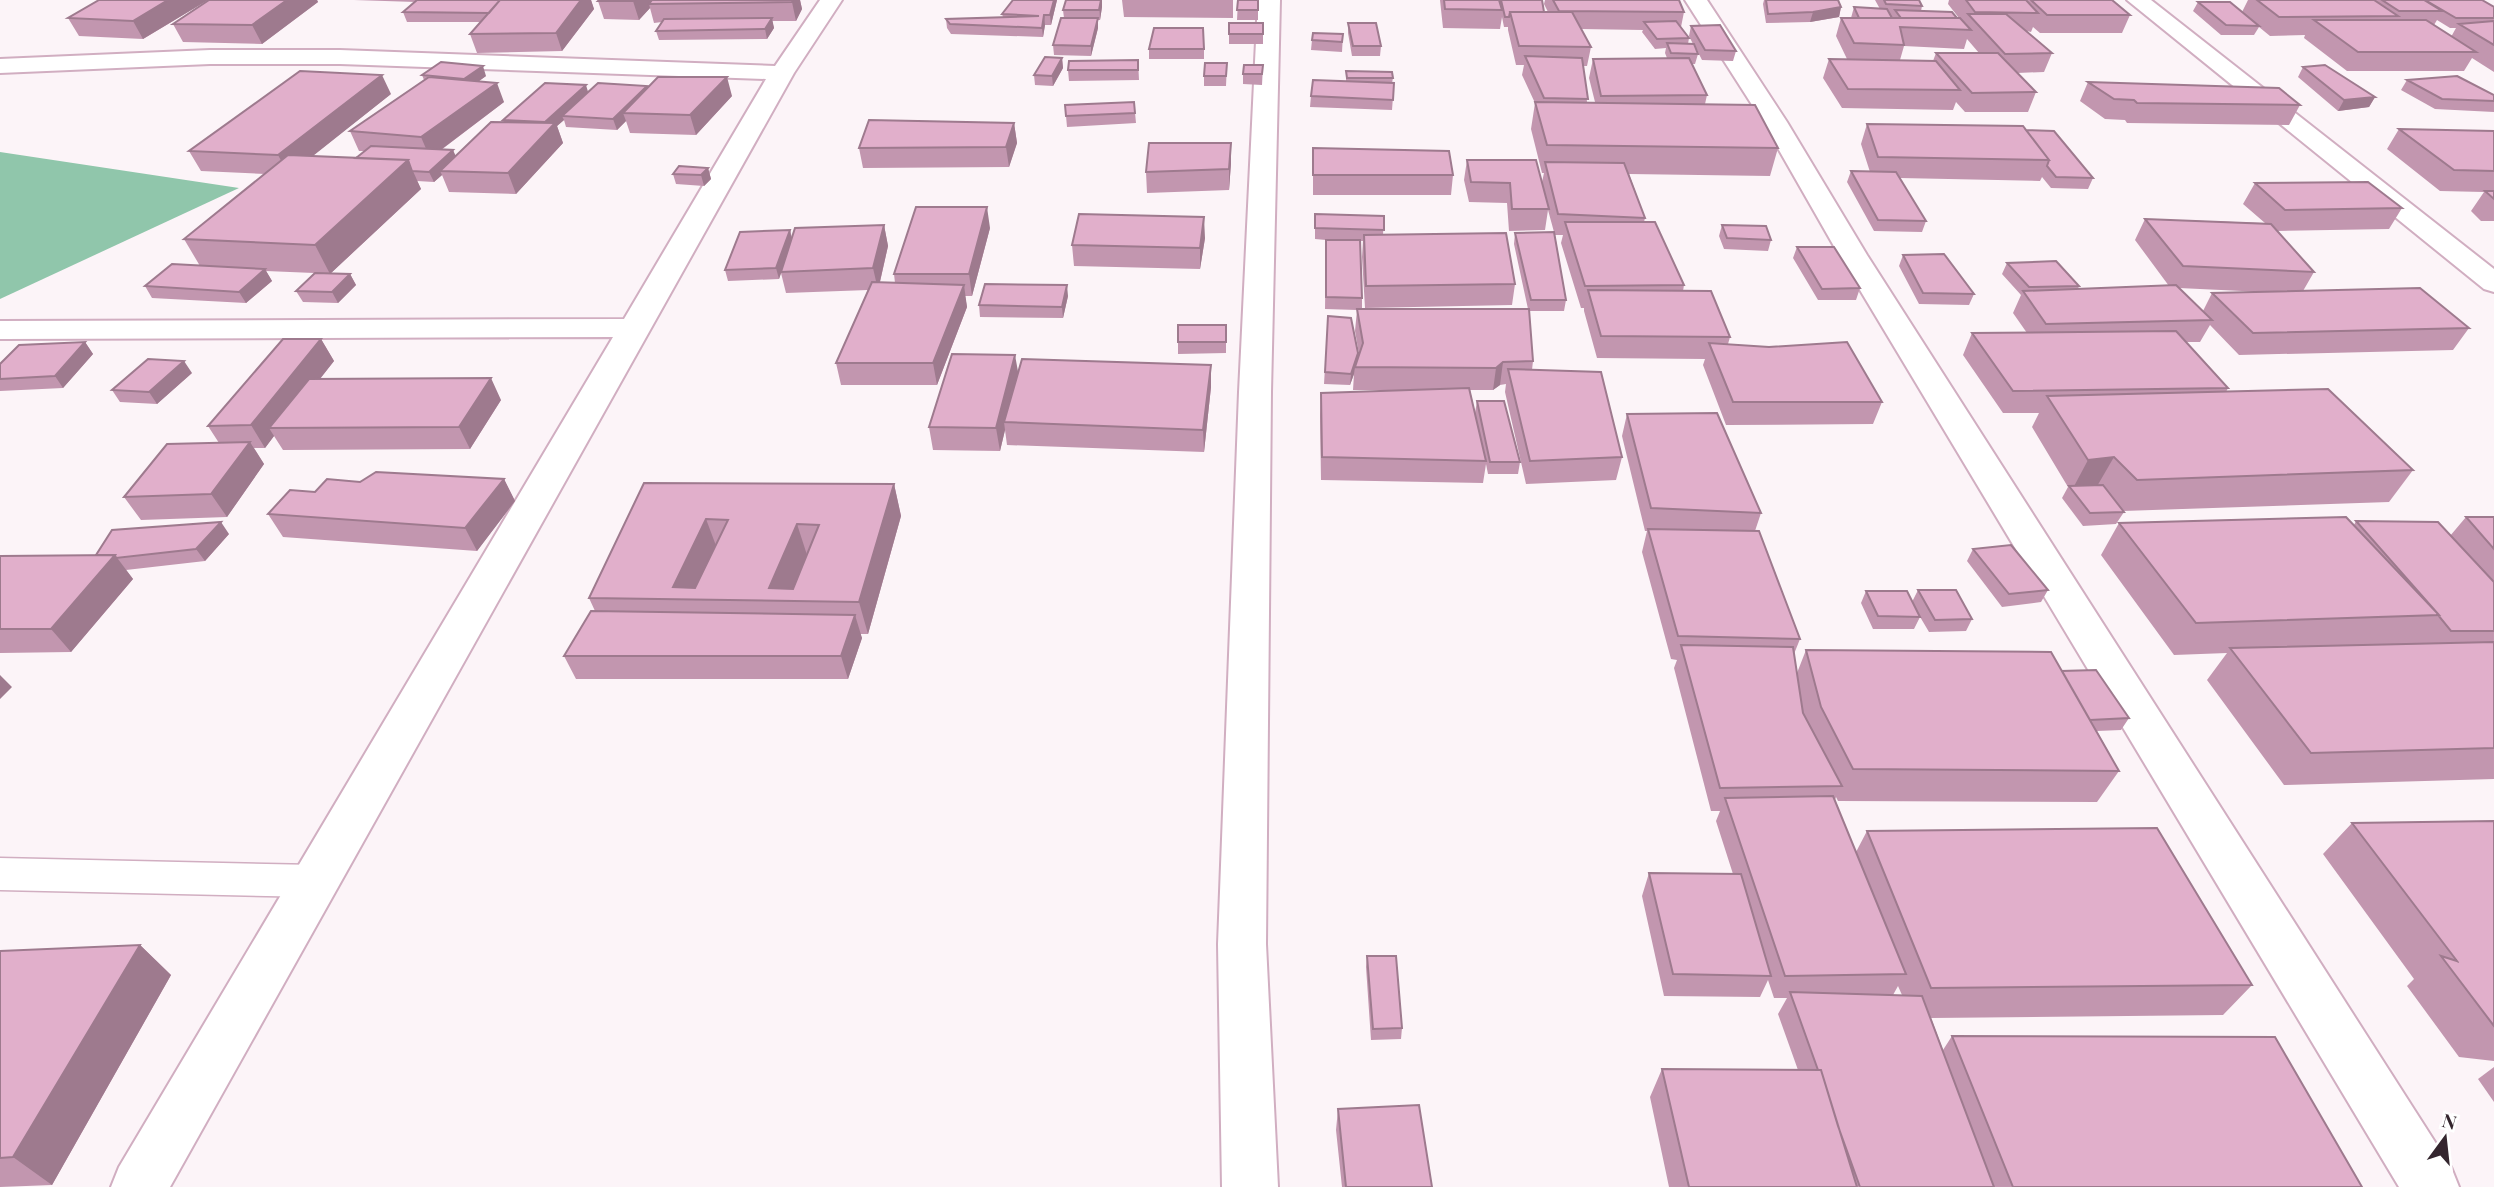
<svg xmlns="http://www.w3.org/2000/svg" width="2494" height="1187" font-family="'Playfair Display',serif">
<rect width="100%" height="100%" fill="#fcf4f8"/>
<!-- forest -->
<path fill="#90c6ab" d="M0,152L239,188L0,299Z"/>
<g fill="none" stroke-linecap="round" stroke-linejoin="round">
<defs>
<path id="lane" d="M0,858L316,865L330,870L335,881L330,892L316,897L0,890Z"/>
<path id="street" d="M820,0H842L794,73L170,1187H111L119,1167L613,337L0,339V321L624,319L766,79L340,64H210L0,73V59L210,50H340L775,66Z
M1258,0H1280L1271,392L1266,944L1278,1187H1222L1218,944L1239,392Z
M1685,0H1707L1787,122L1867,255L2451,1167L2459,1187H2399L1839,255L1763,122Z
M2127,0H2151L2494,269V292L2484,289Z"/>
</defs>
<!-- lane casing -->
<use href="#lane" stroke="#d1aec1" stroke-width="3"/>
<!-- street casing -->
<use href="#street" stroke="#d1aec1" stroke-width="4"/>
<!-- lane -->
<use href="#lane" fill="#fff" fill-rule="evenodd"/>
<!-- street -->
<use href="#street" fill="#fff" fill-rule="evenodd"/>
</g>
<!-- wall -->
<path fill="#c296af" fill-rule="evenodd" d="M208,0L143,39L79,36L68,18Z
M209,0H317L318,2L262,44L183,42L173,24Z
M354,0H591L594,9L562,51L477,53L470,34L480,22H407L403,12L416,2Z
M599,0H818H800L802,9L796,21H772L774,28L767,39L659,40L656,31L662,22L654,23L650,8L639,20L604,19L598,1Z
M1057,0L1051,25H1045L1043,37L951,34L947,28L946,19L1003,17L1002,14Z
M1122,0H1233V18L1124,17Z
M1238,0H1258V20H1237Z
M1440,0H1542L1544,12H1548L1544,4L1545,0H1679L1684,12L1681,27L1689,38L1688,44H1693L1689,36L1691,26L1736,51L1733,61L1702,60L1695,46L1698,54L1695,64H1692L1707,95L1705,104L1778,148L1770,176L1629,174L1645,218L1644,222L1684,285L1683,291L1730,337L1728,344L1882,402L1873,424L1726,425L1703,365L1705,359L1597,358L1584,311V308H1581L1561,243L1563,235H1555L1566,300L1564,311H1529L1533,361L1532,370L1622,457L1616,480L1526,484L1505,392L1506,384L1500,385L1493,390H1470L1475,413L1477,401L1520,462L1518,474H1488L1486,464L1483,483L1321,480L1320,416L1321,393L1421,390H1353L1354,374L1350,385L1324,384L1328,316L1359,354L1355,331L1357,310L1325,309L1326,240L1315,239V214L1384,216L1383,235L1515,284L1512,305L1365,308L1362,257L1363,241H1360L1362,298V309H1528L1514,244L1515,233L1554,232L1548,210L1545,230L1509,231L1507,203L1469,202L1464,180L1467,160L1542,182L1544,173H1542L1531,129L1535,103L1522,75L1524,65H1516L1508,30V27H1504L1502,17L1500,29L1443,28ZM1581,29L1643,30L1642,32L1655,49L1666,48L1665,53L1667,58L1593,59L1589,78L1595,102H1587L1583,66H1587L1591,47Z
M1764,0H1838L1841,7L1839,17L1810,22L1766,23L1763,4Z
M1875,0H1919L1922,6L1921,11L1957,18H1959L1948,4L1949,0H2112L2130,15L2122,33H2040L2033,27L2031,32L2027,31L2052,53L2044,72L2017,73L2036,92L2028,112H1965L1956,102L1953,110L1842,108L1823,78L1829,59H1847L1836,36L1841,18H1851L1854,7L1880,9ZM1967,39L1979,53H1936L1933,61L1900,60L1904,46L1964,49Z
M2248,0H2482L2494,7V72L2472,58L2464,71H2347L2304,38L2305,35L2270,36L2259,27L2254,35H2221L2193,11L2198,2L2242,12ZM2437,20L2450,28H2456L2451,37L2434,25Z
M1102,7L1100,20H1098V28L1091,56L1054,55L1053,45L1064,18L1063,10Z
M1229,23H1263V44H1229Z
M1348,23L1381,46L1380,56H1352L1348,33Z
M1343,34L1342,52L1311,50L1312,40Z
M1149,49H1204V59H1149Z
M1062,58L1063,68L1053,86L1035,85L1034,75Z
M1138,60L1139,80L1069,81L1068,70Z
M1227,63L1226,86H1204V76Z
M1263,65L1262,85L1243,84V74Z
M2303,67L2375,97L2369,107L2338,111L2298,77Z
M1346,71L1393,78L1392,83H1394L1392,110L1310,107L1311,96L1346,81Z
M422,75L486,76L479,81L504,102L441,150H453L455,156L504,122L503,120L588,92L647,86L648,88L732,96L696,135L630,133L626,121L617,130L566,127L564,120L557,126L563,143L516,194L449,192L442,175L434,182L417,181L421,189L331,273L350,274L356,285L338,303L303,302L296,291L314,273L266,271L272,281L246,303L152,298L145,286L200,266L184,239L265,174L201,171L189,151L391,94L312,156L356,158L364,151H359L350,131L424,80Z
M2407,80L2494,95V112L2435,109L2401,90Z
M2088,82L2300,105L2289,125L2127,123L2125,120L2105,119L2080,101Z
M1134,102L1136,123L1067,127L1065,105Z
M1014,123L1017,143L1009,167L863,168L859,148Z
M1867,124L2026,130L2093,178L2088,189L2051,188L2042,177L2040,181L1900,178L1926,221L1922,232L1874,231L1847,182L1851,171L1870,172L1861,144Z
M2399,129L2494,131V221H2481L2471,211L2484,192L2440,191L2387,149Z
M1313,148L1453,175L1451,195H1313Z
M1231,163L1229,190L1147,193L1146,172Z
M708,168L711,179L704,186L676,184L673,174Z
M2255,183L2402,208L2389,229L2277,231L2314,272L2303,291L2469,328L2453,350L2239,355L2210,325L2200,342H2186L2228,388L2226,392L2413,470L2389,502L2123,511L2124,512L2116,524L2083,526L2062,498L2068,487L2032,427L2039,413H2003L1963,355L1972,333H2027L2013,313L2021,295L2002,274L2007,263L2079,286L2078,289L2169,286L2135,240L2145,219L2265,223L2243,204ZM2179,288L2263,292L2212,293L2203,311Z
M884,225L888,246L880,282L895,283L894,274L990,228L972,296H965L967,307L937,385H841L836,363L868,290L786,293L781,273L779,279L728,281L725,270L790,230L792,238Z
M1722,225L1771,240L1768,251L1724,249L1719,236Z
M1205,238L1200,269L1074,266L1072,245Z
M1797,247L1860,288L1856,300H1818L1793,258Z
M1903,255L1974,294L1969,305L1919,304L1899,266Z
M1068,296L1063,318L980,317L979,305Z
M1226,325V353L1178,354V342Z
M321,339L334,361L320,379L501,400L470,449L283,450L274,436L265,448H254L264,464L227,517L141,520L124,497L219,443L208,426Z
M85,342L93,354L63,388L0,391V364Z
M1211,365V387L1204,452L1007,445L1005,430L1000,451L933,450L929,427L1018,373Z
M192,373L157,404L120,402L112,390Z
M1627,414L1761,513L1755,531L1800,639L1794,654L1797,673L1806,650L2062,671L2129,718L2121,730L2097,731L2119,771L2097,802L1838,801L1836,797L1835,800L1856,852L1867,831L2252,985L2223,1015L1931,1018L1943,1050L1952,1036L2362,1187H1669L1650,1097L1662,1069L1798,1070L1778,1014L1787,998H1774L1768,980L1760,997L1664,996L1642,896L1649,873L1733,874L1716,821L1720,811H1711L1674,668L1677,660L1671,659L1642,552L1647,531H1645L1622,436ZM1898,986L1902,995H1893Z
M504,479L515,501L477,551L283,537L268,514L315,492L360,482Z
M644,483L894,484L901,516L868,634H860L862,638L848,679H576L564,656L595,611L589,598Z
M2466,517H2494V779L2284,785L2207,680L2227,653L2174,655L2101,555L2119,523L2354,525L2356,521L2450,536Z
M229,534L205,561L126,570L133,579L71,652L0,653V556L96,555Z
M1973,549L2048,590L2041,602L2002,607L1967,561Z
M1918,590L1972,619L1966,631L1929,632L1916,610L1920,617L1914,629H1873L1861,603L1866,591L1912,602Z
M2494,821V1061L2459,1057L2407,986L2414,979L2323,854L2352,823Z
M140,945L171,975L52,1185L0,1187V951Z
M1367,956L1402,1028L1401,1039L1371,1040L1366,967Z
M2494,1067V1102L2478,1079Z
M1338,1109L1432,1187H1342L1336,1130Z"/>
<!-- shaded-wall -->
<path fill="#9e7a8e" d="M168,0H208L143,39L133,21Z
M287,0H317L318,2L262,44L252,25Z
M581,0H591L594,9L562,51L556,33Z
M634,0H657L649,4L650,8L639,20L633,1Z
M793,0H800L802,9L796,21L792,2Z
M1054,0H1057L1051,25L1050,15Z
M1099,0H1102V7L1100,20Z
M1841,7L1839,17L1810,22L1813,12Z
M1044,15L1045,25L1043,37L1042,28Z
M772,18L774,28L767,39L765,29Z
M1098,18V28L1091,56V46Z
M1062,58L1063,68L1053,86L1052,76Z
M483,66L486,76L468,89L464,79Z
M382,75L391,94L289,175L278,155Z
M727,77L732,96L696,135L690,115Z
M497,83L504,102L430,158L421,137Z
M586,85L589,95L562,116L564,120L557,126L563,143L516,194L508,173L545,122Z
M647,86L650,96L623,113L626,121L617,130L613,119Z
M2375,97L2369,107L2338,111L2344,100Z
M1014,123L1017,143L1009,167L1006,147Z
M1231,143V163L1229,190V169Z
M453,150L458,161L440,171L442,175L434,182L429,172Z
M408,160L421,189L330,274L315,245Z
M708,168L711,179L704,186L701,175Z
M987,207L990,228L972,296L969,274Z
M1204,217L1205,238L1200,269V248Z
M884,225L888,246L878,290L873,268Z
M790,230L792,241L779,279L776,268Z
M265,269L272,281L246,303L239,292Z
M350,274L356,285L338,303L332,292Z
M964,285L967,307L937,385L933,363Z
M1067,285L1068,296L1063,318L1062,307Z
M321,339L334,361L281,428H269L274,436L265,448L251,425Z
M85,342L93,354L63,388L55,376Z
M1358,353V365L1355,367L1354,374L1350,385L1351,374Z
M1015,355L1019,377L1004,422L1005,430L1000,451L996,428Z
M184,361L192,373L157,404L149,392Z
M1503,362L1500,385L1493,390L1496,368Z
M1211,365V387L1204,452L1203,430Z
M491,378L501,400L470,449L459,427Z
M250,442L264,464L227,517L211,494Z
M2114,457L2096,488L2072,490L2088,460Z
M504,479L515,501L477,551L465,528Z
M894,484L901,516L868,634L859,602Z
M706,519L718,551L695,600L673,587Z
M221,522L229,534L205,561L196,549Z
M797,524L807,555L788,601L769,588Z
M115,555L133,579L71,652L51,629Z
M855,615L862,638L848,679L841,656Z
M0,675L12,687L0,699Z
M140,945L171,975L52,1185L13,1157Z"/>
<!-- building -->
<path fill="#e1afcb" stroke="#9e7a8e" stroke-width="2" fill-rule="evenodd" d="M99,0H168L133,21L68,18Z
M209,0H287L252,25L173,24Z
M417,0H500L489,13L403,12Z
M500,0H581L556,33L470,34Z
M599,0H634L633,1H598Z
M652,0H793L792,2L649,4Z
M1013,0H1054L1050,15H1044L1042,28L950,24L946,19L1039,16L1002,14Z
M1066,0H1101L1099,10H1063Z
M1238,0H1258V10H1237Z
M1444,0H1499L1502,10L1445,9Z
M1501,0H1542L1544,12H1510L1509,17H1505Z
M1553,0H1679L1684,12L1559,11Z
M1766,0H1838L1841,7L1813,12L1768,14Z
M1884,0H1919L1922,6L1886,4Z
M1966,0H2026L2038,13L1975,12Z
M2031,0H2112L2130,15H2047Z
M2257,0H2374L2398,16L2279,17Z
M2382,0H2424L2442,11H2399Z
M2425,0H2482L2494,7V18H2456Z
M2198,2H2230L2259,26L2226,25Z
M1854,7L1887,9L1892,18H1859Z
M1895,10L1952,12L1957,18H1901Z
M1510,12H1572L1591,47L1519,46Z
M1968,14H2006L2052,53L2005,54Z
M772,18L765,29L656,31L664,19Z
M1061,18H1098L1091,46L1053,45Z
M1841,18H1960L1971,30L1900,27L1904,45L1854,43Z
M2314,20H2426L2476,52H2358Z
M1676,21L1689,38L1657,39L1644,22Z
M2494,21V45L2459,24Z
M1229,23H1263V34H1229Z
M1348,23H1376L1381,46H1353Z
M1720,25L1736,51L1705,50L1691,26Z
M1154,28H1203L1204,49H1149Z
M1313,33L1343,34L1342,42L1312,40Z
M1667,43L1694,44L1698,54L1671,53Z
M1936,53H1998L2036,92L1972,93Z
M1525,56L1582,58L1588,99L1544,98Z
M1045,57L1062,58L1052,76L1034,75Z
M1689,58L1707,95L1601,96L1593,59Z
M1829,59L1936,61L1960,90L1848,89Z
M1138,60V70H1068L1069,61Z
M441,62L483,66L464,79L422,75Z
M1205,63H1227L1226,76H1204Z
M1244,65H1263L1262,74H1243Z
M2325,65L2375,97L2344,100L2303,67Z
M300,71L382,75L278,155L189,151Z
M1346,71L1392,72L1393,78H1347Z
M2457,76L2494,95V101L2442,99L2407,80Z
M429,77L497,83L421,137L350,131Z
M658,77H727L690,115L623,113Z
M1313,80L1394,83L1393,100L1311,96Z
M2088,82L2279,88L2300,105L2137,103L2134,100L2114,99Z
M545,83L586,85L545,122L503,120Z
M598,83L647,86L613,119L562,116Z
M1134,102L1135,113L1066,116L1065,105Z
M1535,102L1755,105L1778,148L1547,145Z
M869,120L1014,123L1006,147L859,148Z
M491,122L555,123L508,173L440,171Z
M1867,124L2023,126L2049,160L1878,157Z
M2399,129L2494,131V171L2454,170Z
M2026,130L2054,131L2093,178L2056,177L2047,166L2049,160Z
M1149,143H1231L1229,169L1146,172Z
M371,146L453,150L429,172L412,171L408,160L356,158Z
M1313,148L1449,151L1453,175H1313Z
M288,155L408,160L315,245L184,239Z
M1467,160H1536L1549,209H1512L1510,183L1471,182Z
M1545,162L1624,163L1645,218L1558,214Z
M679,166L708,168L701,175L673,174Z
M1851,171L1896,172L1926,221L1878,220Z
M2368,182L2402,208L2285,210L2255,183Z
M2485,191H2494V199Z
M916,207H987L969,274H894Z
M1079,214L1204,217L1200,248L1072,245Z
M1315,214L1384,216V230L1315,228Z
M2145,219L2271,224L2314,272L2183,266Z
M1565,222H1655L1684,285L1585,286Z
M884,225L873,268L781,272L795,228Z
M1722,225L1766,226L1771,240L1727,238Z
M790,230L776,268L725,270L740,232Z
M1554,232L1566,300H1531L1515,233Z
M1506,233L1515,284L1366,286L1364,235Z
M1326,240H1360L1362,298L1326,297Z
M1797,247H1834L1860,288L1822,289Z
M1944,254L1974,294L1923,293L1903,255Z
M2056,261L2079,286L2029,287L2007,263Z
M172,264L265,269L239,292L145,286Z
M315,273L350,274L332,292L296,291Z
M872,282L964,285L933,363H836Z
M985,284L1067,285L1062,307L979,305Z
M2176,285L2212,320L2046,324L2023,291Z
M2420,288L2469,328L2253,333L2212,293Z
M1588,290L1711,291L1730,337L1601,336Z
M1357,309H1529L1533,361L1503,362L1496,368L1355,367L1363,343Z
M1328,316L1351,318L1358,353L1351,374L1325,372Z
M1178,325H1226V342H1178Z
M2176,331L2228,388L2013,391L1972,333Z
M283,339H321L251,425L208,426Z
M85,342L55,376L0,379V364L19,345Z
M1847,342L1882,402H1733L1709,343L1769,347Z
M952,354L1015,355L996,428L929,427Z
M148,359L184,361L149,392L112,390Z
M1022,359L1211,365L1203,430L1004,422Z
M1508,369L1601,372L1622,457L1530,461Z
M491,378L459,427L269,428L309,379Z
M1469,388L1486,461L1322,457L1321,393Z
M2328,389L2413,470L2137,480L2114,457L2088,460L2047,396Z
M1477,401H1504L1520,462H1490Z
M1717,413L1761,513L1651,508L1627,414Z
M250,442L211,494L124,497L167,444Z
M376,472L504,479L465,528L268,514L290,490L315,492L327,479L360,482Z
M644,483L894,484L859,602L589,598ZM706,519L728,520L695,588L673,587ZM797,524L819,525L793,589L769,588Z
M2103,485L2124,512L2090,513L2069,486Z
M2346,517L2439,615L2196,623L2119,523Z
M2466,517H2494V549Z
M2356,521L2438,522L2494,582V631H2451L2438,615H2439Z
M221,522L196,549L116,558L115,555H96L112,530Z
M1648,529L1759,531L1800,639L1678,636Z
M2011,545L2048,590L2009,594L1973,549Z
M115,555L51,629H0V556Z
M1918,590H1956L1972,619L1935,620Z
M1866,591H1907L1920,617L1878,616Z
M591,611L855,615L841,656H564Z
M2494,642V748L2311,753L2230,648Z
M1681,645L1793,647L1803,713L1842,786L1720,788Z
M1806,650L2051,652L2119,771L1853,769L1821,707Z
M2096,670L2129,718L2090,720L2062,671Z
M1833,796L1906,974L1785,976L1725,798Z
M2494,821V1026L2441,956L2457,961L2352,823Z
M2157,828L2252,985L1931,988L1867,831Z
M1649,873L1741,874L1771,976L1673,974Z
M140,945L13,1157L0,1158V951Z
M1367,956H1396L1402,1028L1373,1029Z
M1790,992L1922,996L1994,1187H1860L1838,1126L1821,1070H1818Z
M1952,1036L2275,1037L2362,1187H2013Z
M1662,1069L1821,1070L1857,1187H1689Z
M1419,1105L1432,1187H1346L1338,1109Z"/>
<!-- north arrow -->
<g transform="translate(2445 1138) rotate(15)" stroke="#ffffff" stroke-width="5" paint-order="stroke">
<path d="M0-5L12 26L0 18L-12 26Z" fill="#34262e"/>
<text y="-10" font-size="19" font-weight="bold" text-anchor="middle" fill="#34262e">N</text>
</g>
</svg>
